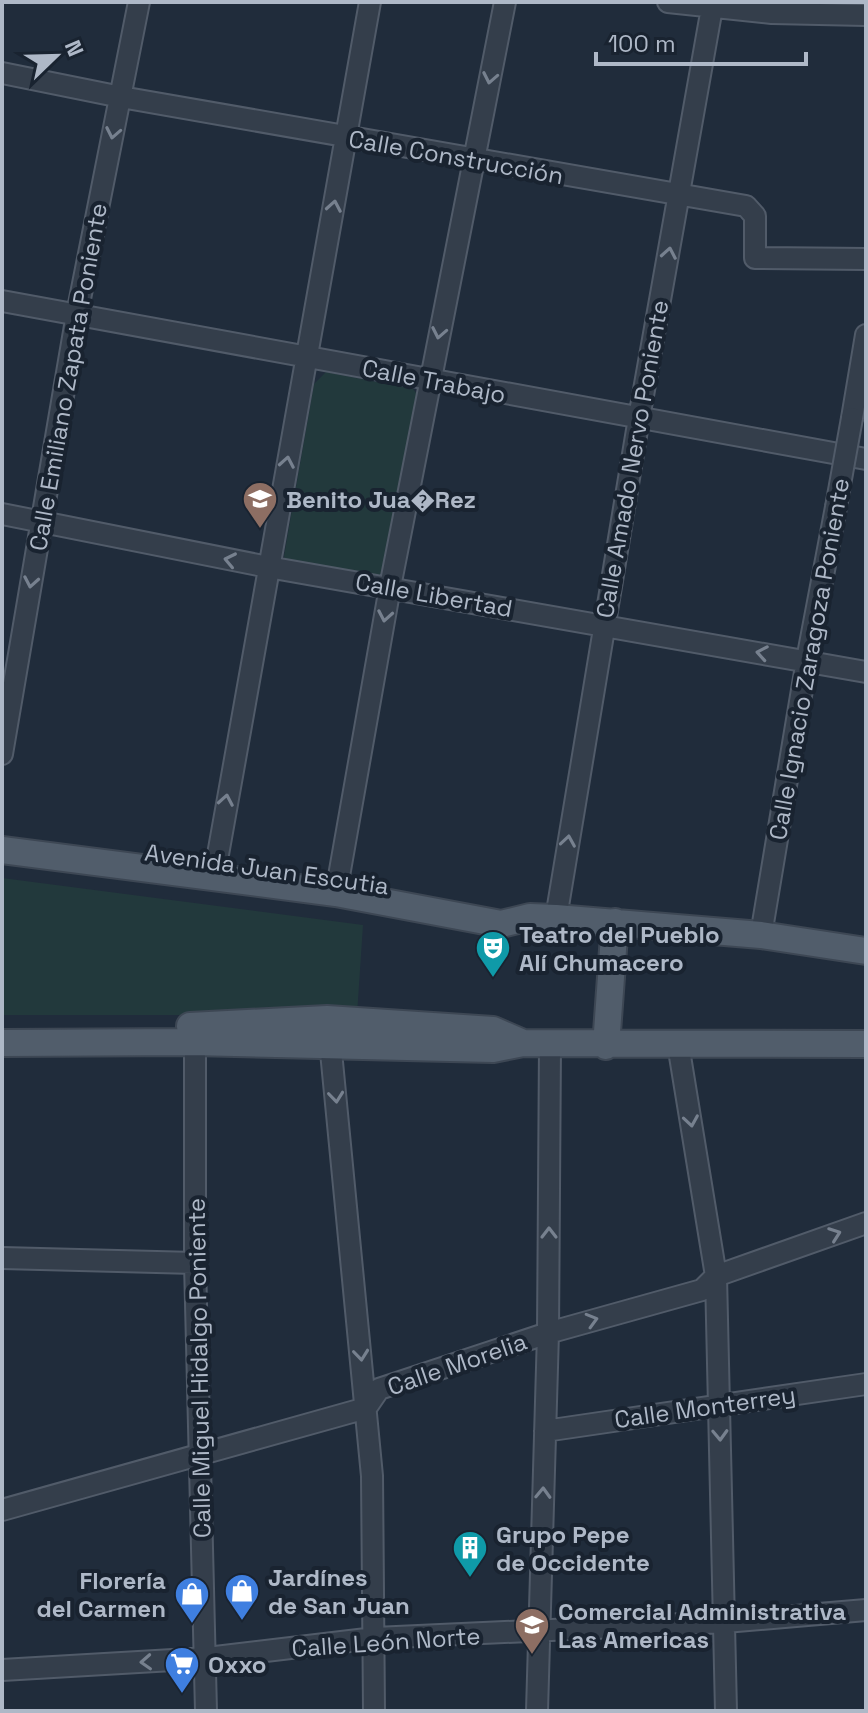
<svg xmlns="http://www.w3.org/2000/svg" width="868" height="1713" font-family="'Space Grotesk',sans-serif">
<rect width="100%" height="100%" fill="#202c3b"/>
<!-- green -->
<path fill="#22393c" d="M326,372L413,389L421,399L391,578L286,562L284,556L314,384Z
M2,878L363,925L357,1015H2Z"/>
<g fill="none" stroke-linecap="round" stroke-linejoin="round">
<defs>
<path id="minor" d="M668,2L772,13L866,15
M2,73L121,97L746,206L755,216V258L866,259
M2,301L866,459
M852,418L866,335
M2,514L268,567L866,672
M2,754L77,314L139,2
M214,877L370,2
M336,893L390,587L505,2
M556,918L639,418L713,2
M761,935L807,660L836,507
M195,1027V1263L206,1711
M329,1031L372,1476L374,1711
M678,1044L716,1276L726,1711
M2,1258L195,1263
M545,1431L866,1384
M2,1510L366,1408L379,1389L548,1333L702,1290L716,1276L866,1223
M2,1670L207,1658L375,1638L725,1622L866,1610
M537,1711L548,1333L550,1045"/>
<path id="major" d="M2,850L336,893L501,924L530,917L556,918L761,935L866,951
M190,1026L327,1019L493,1030L523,1043
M2,1043L193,1042L493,1049L523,1043L866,1044
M606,1046L615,922"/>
</defs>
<!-- minor casing -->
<use href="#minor" stroke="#515b69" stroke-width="24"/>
<!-- major casing -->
<use href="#major" stroke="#3d4754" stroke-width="30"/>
<!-- minor -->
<use href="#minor" stroke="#343e4b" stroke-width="20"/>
<!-- major -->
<use href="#major" stroke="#515d6b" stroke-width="26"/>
<defs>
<path id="minor-bridge" d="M836,507L852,418"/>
</defs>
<!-- minor-bridge casing -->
<use href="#minor-bridge" stroke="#515b69" stroke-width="24" stroke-linecap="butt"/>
<!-- minor-bridge -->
<use href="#minor-bridge" stroke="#343e4b" stroke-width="20"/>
</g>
<!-- one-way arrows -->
<defs><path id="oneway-chevron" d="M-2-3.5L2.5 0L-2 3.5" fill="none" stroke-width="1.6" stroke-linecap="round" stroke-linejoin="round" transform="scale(2)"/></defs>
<g stroke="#77818f">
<use href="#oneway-chevron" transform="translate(490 78) rotate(101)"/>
<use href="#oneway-chevron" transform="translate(113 133) rotate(101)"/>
<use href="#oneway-chevron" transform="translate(334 206) rotate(-80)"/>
<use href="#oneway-chevron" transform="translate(669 253) rotate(-80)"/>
<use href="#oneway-chevron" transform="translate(439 333) rotate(101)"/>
<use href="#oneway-chevron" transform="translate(287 462) rotate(-80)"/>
<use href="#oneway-chevron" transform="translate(230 560) rotate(-168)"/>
<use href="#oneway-chevron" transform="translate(31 582) rotate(100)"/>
<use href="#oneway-chevron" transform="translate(385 616) rotate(100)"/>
<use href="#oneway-chevron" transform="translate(762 653) rotate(-170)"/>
<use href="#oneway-chevron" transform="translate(226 800) rotate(-80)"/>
<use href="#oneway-chevron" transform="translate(568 841) rotate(-81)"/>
<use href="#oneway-chevron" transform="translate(336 1097) rotate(84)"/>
<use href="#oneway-chevron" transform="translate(691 1121) rotate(81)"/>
<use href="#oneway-chevron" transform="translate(549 1233) rotate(-90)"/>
<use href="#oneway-chevron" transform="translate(835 1234) rotate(-20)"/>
<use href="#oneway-chevron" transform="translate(592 1320) rotate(-16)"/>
<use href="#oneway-chevron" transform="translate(361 1355) rotate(84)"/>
<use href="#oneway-chevron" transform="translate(720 1435) rotate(88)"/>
<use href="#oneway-chevron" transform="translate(543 1493) rotate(-88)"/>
<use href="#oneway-chevron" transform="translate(146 1662) rotate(177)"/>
</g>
<!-- icons -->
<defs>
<symbol id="school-pin" viewBox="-11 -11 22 30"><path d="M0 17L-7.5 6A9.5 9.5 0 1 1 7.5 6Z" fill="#8d6e63" stroke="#192330"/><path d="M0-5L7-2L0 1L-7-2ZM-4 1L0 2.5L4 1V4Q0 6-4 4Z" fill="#fff"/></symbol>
<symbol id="theatre-pin" viewBox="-11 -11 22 30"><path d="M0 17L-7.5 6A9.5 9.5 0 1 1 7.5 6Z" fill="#0f9aa8" stroke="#192330"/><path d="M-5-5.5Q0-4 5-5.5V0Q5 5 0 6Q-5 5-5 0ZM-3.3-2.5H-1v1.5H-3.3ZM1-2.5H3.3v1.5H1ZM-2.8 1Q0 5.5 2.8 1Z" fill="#fff"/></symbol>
<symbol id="building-pin" viewBox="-11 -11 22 30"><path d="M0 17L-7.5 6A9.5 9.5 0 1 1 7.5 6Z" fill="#0f9aa8" stroke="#192330"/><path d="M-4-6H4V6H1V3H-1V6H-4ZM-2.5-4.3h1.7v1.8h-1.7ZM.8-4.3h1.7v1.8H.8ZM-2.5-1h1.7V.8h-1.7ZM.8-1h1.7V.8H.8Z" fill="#fff"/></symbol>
<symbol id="shop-pin" viewBox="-11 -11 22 30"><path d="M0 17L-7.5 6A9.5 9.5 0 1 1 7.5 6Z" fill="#3f7fe0" stroke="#192330"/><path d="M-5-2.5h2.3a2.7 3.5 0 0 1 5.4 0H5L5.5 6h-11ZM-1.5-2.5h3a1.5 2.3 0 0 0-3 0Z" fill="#fff"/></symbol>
<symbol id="university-pin" viewBox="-11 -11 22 30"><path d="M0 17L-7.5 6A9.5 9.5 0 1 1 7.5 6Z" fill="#8d6e63" stroke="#192330"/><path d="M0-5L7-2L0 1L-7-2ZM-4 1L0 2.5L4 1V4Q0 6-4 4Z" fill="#fff"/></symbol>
<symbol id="supermarket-pin" viewBox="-11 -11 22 30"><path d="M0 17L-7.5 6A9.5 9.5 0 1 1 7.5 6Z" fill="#3f7fe0" stroke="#192330"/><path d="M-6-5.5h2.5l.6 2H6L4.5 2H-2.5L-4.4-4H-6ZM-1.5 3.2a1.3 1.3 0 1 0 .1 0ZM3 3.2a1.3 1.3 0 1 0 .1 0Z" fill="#fff"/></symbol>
</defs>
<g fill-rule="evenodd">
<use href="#school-pin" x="240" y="479" width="40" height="54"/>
<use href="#theatre-pin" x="473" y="928" width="40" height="54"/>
<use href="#building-pin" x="450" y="1528" width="40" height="54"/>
<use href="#shop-pin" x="222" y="1571" width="40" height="54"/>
<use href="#shop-pin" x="172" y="1574" width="40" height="54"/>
<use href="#university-pin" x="512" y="1605" width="40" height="54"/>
<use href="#supermarket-pin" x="162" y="1644" width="40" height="54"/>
</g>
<g text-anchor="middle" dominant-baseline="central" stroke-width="8" stroke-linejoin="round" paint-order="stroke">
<!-- street labels -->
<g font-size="24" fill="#aeb8c7" stroke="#192330">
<text transform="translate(456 157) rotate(10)">Calle Construcción</text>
<text transform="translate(68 377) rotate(-80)">Calle Emiliano Zapata Poniente</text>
<text transform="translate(434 381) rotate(11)">Calle Trabajo</text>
<text transform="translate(632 459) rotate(-80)">Calle Amado Nervo Poniente</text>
<text transform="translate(434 595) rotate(10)">Calle Libertad</text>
<text transform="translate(809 659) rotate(-80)">Calle Ignacio Zaragoza Poniente</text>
<text transform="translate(267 869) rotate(8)">Avenida Juan Escutia</text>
<text transform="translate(457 1364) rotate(-19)">Calle Morelia</text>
<text transform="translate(199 1368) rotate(-91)">Calle Miguel Hidalgo Poniente</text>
<text transform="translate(705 1407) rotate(-8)">Calle Monterrey</text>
<text transform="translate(386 1642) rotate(-4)">Calle León Norte</text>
</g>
<!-- poi labels -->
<g font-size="24" font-weight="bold" fill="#aeb8c7" stroke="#192330" text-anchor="start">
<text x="286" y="499">Benito Jua�Rez</text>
<text x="519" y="934">Teatro del Pueblo<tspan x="519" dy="28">Alí Chumacero</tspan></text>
<text x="496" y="1534">Grupo Pepe<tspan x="496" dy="28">de Occidente</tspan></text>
<text x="268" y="1577">Jardínes<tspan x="268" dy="28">de San Juan</tspan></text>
<text x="166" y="1580" text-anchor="end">Florería<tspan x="166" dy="28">del Carmen</tspan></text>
<text x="558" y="1611">Comercial Administrativa<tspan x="558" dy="28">Las Americas</tspan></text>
<text x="208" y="1664">Oxxo</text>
</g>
</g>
<!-- border -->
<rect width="868" height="1713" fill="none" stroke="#aeb8c7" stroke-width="8"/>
<!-- north arrow -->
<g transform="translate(56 56) rotate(67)" stroke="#192330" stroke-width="6" paint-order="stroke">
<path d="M0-6L14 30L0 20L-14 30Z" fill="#aeb8c7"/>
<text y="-12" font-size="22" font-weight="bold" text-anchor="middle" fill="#aeb8c7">N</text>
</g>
<!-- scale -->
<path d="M596 52v12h210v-12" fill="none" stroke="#aeb8c7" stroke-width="4"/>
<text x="608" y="52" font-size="24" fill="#aeb8c7" stroke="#192330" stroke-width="6" paint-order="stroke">100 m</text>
</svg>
